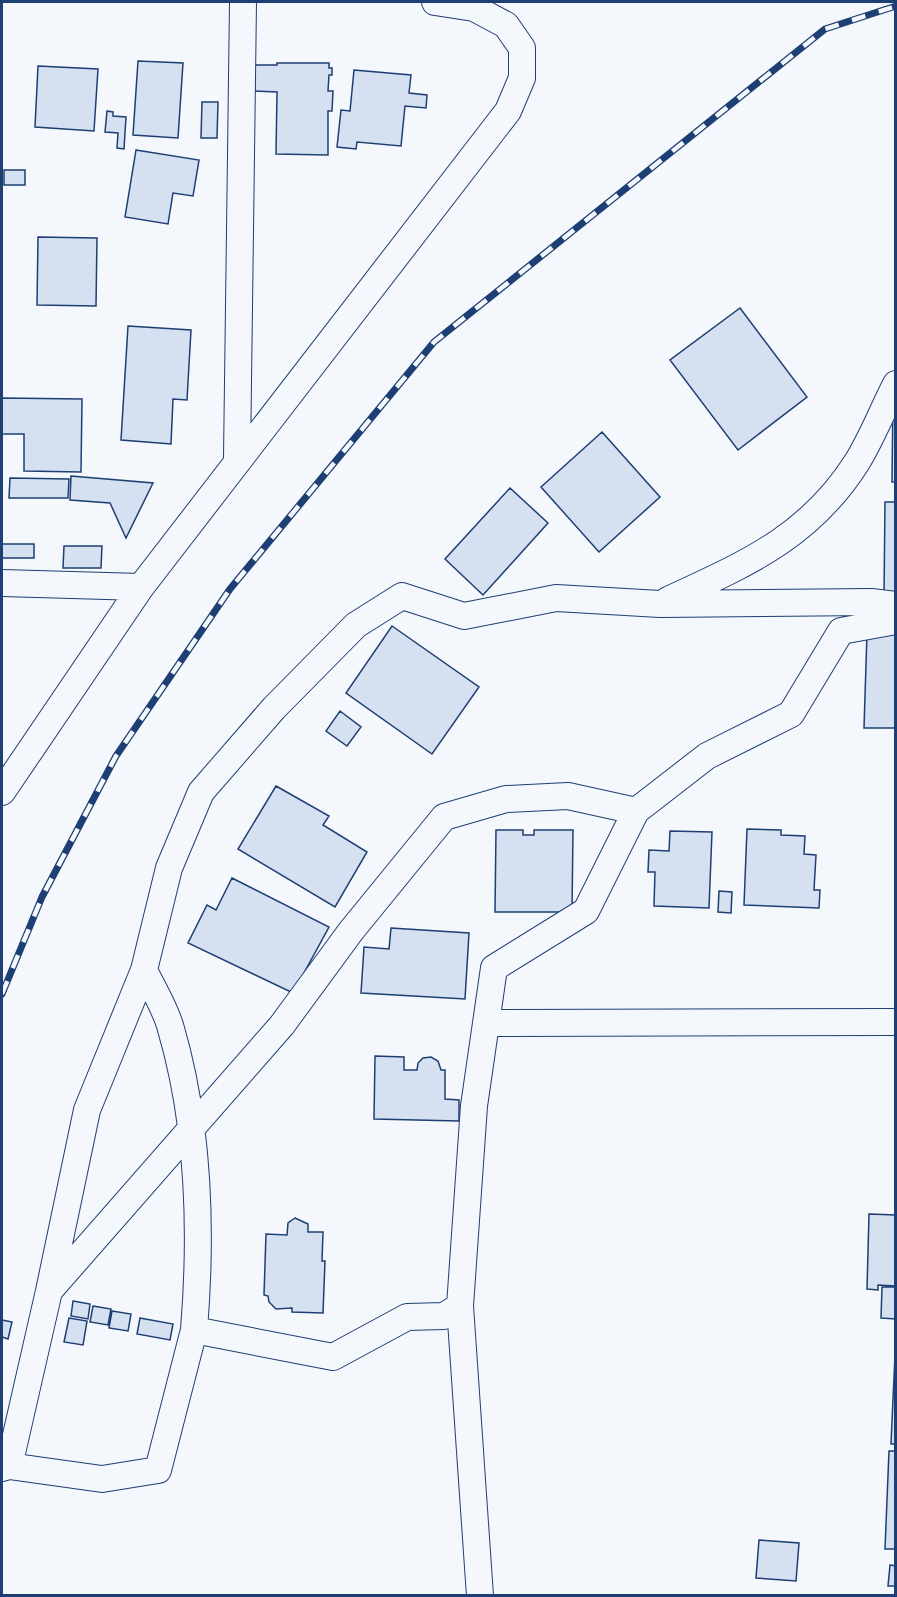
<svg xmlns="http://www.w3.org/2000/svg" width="897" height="1597" font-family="'Source Sans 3',sans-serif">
<rect width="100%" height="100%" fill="#f4f7fb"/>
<!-- building -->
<path fill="#d5e0f0" stroke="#1d3f73" stroke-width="1.5" d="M138,61L183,63L178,138L133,135Z
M277,63H329V68H332V75H329L328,91H333L332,111H328V155L276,154L277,92L252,91V65H277Z
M38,66L98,69L94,131L35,127Z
M354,70L411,75L409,93L427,95L426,108L405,106L401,146L357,142L356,149L337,147L341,110L350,111Z
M202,102H218L217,138H201Z
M107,111L113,112V116L126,117L124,149L117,148L118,133L105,132Z
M136,150L199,160L193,196L173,193L168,224L125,217Z
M4,170H25V185H4Z
M38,237L97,238L96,306L37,305Z
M740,308L807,397L738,450L670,360Z
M128,326L191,330L187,400L173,399L171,444L121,440Z
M893,393H896V482H892Z
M2,398L82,399L81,472L24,471V434H2Z
M602,432L660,497L599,552L541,487Z
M71,476L153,483L126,538L110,503L70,500Z
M10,478L69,479L68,498H9Z
M510,488L548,523L483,595L445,559Z
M885,502H896V596H884Z
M2,544H34V558H2Z
M64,546H102L101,568H63Z
M392,626L479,687L432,754L346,693Z
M867,633L896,634V728H864Z
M340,711L361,727L347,746L326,731Z
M276,786L329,816L323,825L367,852L335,907L238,849Z
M747,829L781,830V835L805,836L804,854L816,855L814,890H820L819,908L744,905Z
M496,830H523V835H534V830H573L572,912H495Z
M670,831L712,832L709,908L654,906L655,872H648L649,850L669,851Z
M232,878L329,927L293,993L188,943L207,905L216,910Z
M719,891L732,892L731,913L718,912Z
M391,928L469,933L465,999L361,993L364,947L389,949Z
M375,1056L404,1057V1070H417L418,1063L423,1058L431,1057L438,1061L441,1070H445V1099L459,1100V1121L374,1119Z
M869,1214L896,1215V1286L878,1285V1290L867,1289Z
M295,1218L308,1224V1232H323L322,1261H325L323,1313L292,1312V1308L276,1309L269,1302L268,1296L264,1295L266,1234L287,1235L288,1223Z
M882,1287H896V1319L881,1318Z
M73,1301L90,1304L88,1319L71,1316Z
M93,1306L111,1309L108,1325L90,1322Z
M112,1311L131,1314L128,1331L109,1328Z
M69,1318L87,1321L83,1345L64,1342Z
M140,1318L173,1324L170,1340L137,1334Z
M2,1320L12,1322L8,1339L2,1337Z
M895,1355H896V1444H891Z
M889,1451H896V1549H885Z
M759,1540L799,1543L796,1581L756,1578Z
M890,1565L896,1566V1586H888Z"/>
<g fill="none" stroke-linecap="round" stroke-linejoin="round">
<defs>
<path id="street" d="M237,458L243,2
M2,583L141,587
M668,600C745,564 809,538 857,462C872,438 883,409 896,384
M2,792L141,587L508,111L522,78V48L506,25L474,8L435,2
M144,970C153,989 166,1009 171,1029C199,1125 202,1231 194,1330
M487,1023L896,1022
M49,1291L87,1110L144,970L169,868L201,792L274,708L356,625L402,596L464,616L556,598L660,604L871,602L896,605
M9,1466L102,1479L158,1470L194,1330L333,1357L407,1317L444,1316L460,1306
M2,1468L9,1466L49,1291L282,1025L351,931L444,817L506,799L568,796L636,811
M480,1596L460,1306L474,1106L494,968L586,911L636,811L707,756L791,714L841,631L896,621"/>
</defs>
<!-- street casing -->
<use href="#street" stroke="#1d3f73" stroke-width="28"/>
<!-- street -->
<use href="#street" stroke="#f4f7fb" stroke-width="26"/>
<defs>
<path id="rail" d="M2,994L42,897L116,756L230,589L434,342L825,29L896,6"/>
</defs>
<!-- rail casing -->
<use href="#rail" stroke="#1d3f73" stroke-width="7"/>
<!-- rail -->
<use href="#rail" stroke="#f4f7fb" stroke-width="4.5" stroke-dasharray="14" stroke-linecap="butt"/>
</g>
<!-- border -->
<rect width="897" height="1597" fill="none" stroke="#1d3f73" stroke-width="6"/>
</svg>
